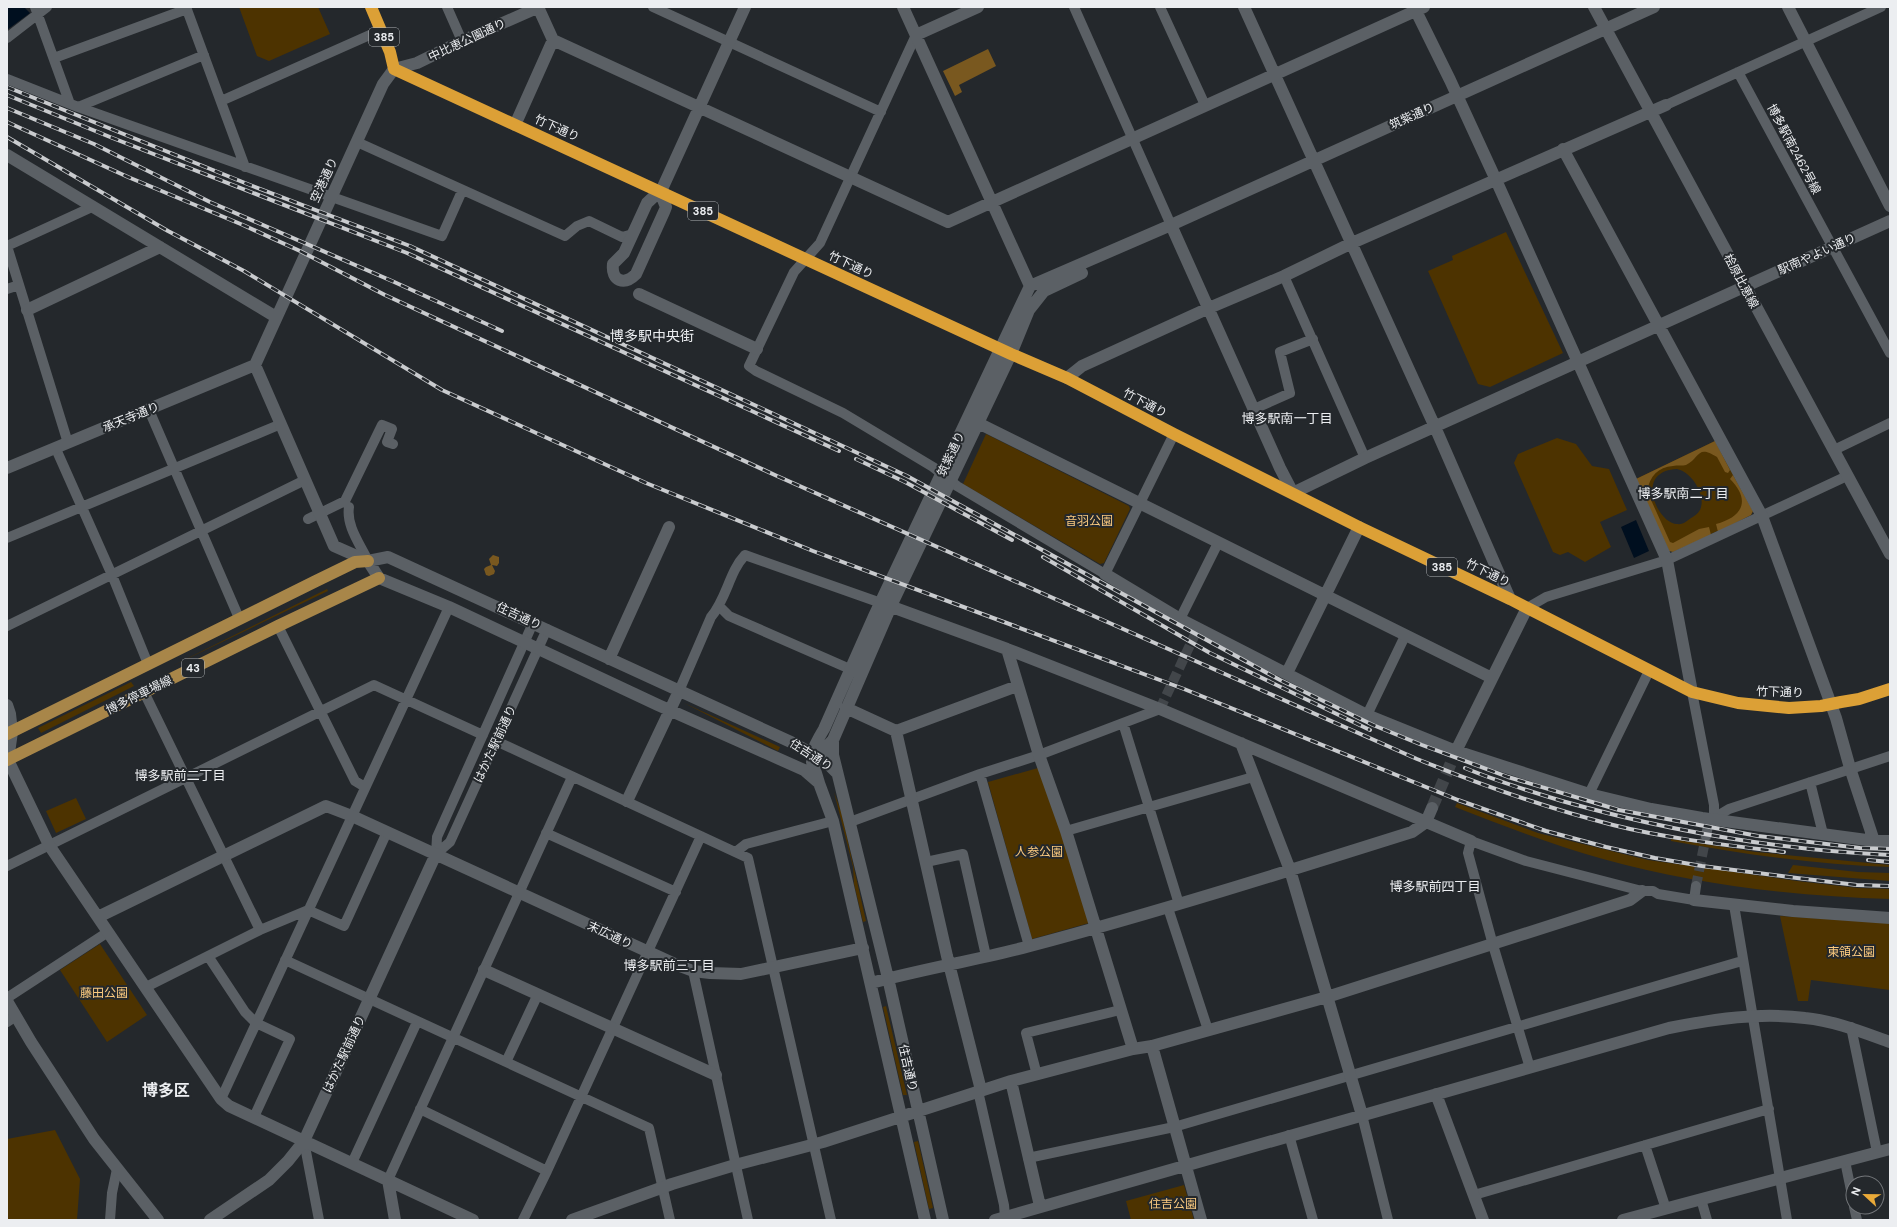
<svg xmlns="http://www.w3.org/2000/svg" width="1897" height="1227" font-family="'DM Sans','Noto Sans JP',sans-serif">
<rect width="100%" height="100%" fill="#24282c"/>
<!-- green -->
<path fill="#4d3300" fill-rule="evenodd" d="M239,7H318L330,34L269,61L257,56Z
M1506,232L1563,353L1490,387L1478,384L1428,271L1453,260L1452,256Z
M986,434L1129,506L1130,509L1104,563L1100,564L963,484Z
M1557,438L1576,444L1592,466L1609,469L1627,510L1600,522L1611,547L1585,562L1568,552L1560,555L1553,552L1514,463L1518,454Z
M1715,441L1753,511L1751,515L1673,552L1636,479ZM1677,469C1691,472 1705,493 1701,507C1700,512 1695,516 1691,518C1687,521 1683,525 1677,524C1658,524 1633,471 1677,469Z
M327,589L328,591L170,667Z
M131,682L134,686L41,733L38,728Z
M684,703L780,747L778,751Z
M1045,766L1089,923L1032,939L988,782Z
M834,792L841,811L866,921L863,922L854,884L853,867Z
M76,798L86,819L56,833L46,811Z
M1457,803L1538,833L1648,860L1797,881L1858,888L1890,889V899C1794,896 1696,885 1603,859C1553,845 1504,826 1455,807Z
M1671,839L1756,852L1890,865V867C1817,865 1743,854 1671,841Z
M1793,865L1858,872L1890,873V881L1788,873Z
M1780,916L1890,923V990L1811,980L1808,1001H1798Z
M100,944L147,1015L107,1042L60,970Z
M886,1006L907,1095H903L883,1007Z
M55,1130L80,1179L77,1220H7V1139Z
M918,1141L933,1208L929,1209L914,1142Z
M1184,1185L1194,1220H1131L1126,1201Z"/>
<!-- forest -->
<path fill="#79581f" d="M988,49L996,66L959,85L962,92L955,96L943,71Z
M1715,441L1730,470L1728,473L1725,472L1717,457C1697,444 1700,458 1686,465C1683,466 1677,465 1673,466C1658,467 1650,476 1647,491L1670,542L1673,543L1699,529L1709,527L1711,535L1673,552L1669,551L1636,479Z
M1733,475L1753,511L1751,515L1718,532L1716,524C1743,517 1751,500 1730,479Z
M493,555L499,557V563L497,566L492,565L495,571L494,574L489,576L486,575L484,569L486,567L491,565L489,559Z"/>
<!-- water -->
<path fill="#000f1f" d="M7,7H24L30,13L7,30Z
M1636,520L1649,551L1634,558L1621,527Z"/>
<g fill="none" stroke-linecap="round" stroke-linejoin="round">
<!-- street-tunnel -->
<path stroke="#42464a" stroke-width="10" stroke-dasharray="10 5" stroke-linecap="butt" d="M1160,709L1198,628
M1696,886L1706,836"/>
<!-- secondary-tunnel -->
<path stroke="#42464a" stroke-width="12" stroke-dasharray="12 6" stroke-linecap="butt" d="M1432,808L1456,751"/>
<!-- street -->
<path stroke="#5b6065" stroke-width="10" d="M35,7L70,104
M186,7L245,167
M447,7L462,41
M653,7L881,112
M1074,7L1171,225
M1160,7L1205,105
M916,35L820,243L794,272L749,366L756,371L843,413L933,467L957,486L1105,574L1174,434
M7,38L47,7
M54,58L187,9
M1738,72L1890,353
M7,79L78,107L442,236L462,191
M221,101L381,30
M1666,105L1881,7
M78,107L204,55
M357,142L565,236L577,226L589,221L622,237L633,234
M7,246L68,443
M7,246L92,207
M1284,276L1365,458
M7,289L19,285
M1254,409L1290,393L1280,352L1313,339
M149,410L239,618
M56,449L112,575L148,664
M1834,450L1890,423
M349,507C346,526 360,544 368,561
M308,519L345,501L382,425L392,429L387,442L393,444
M7,538L281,424
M720,607L729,616L850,669
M1527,608L1546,597L1667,560L1847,476
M1180,619L1218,543
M7,626L305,480
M278,626L355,781L365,787
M679,691L711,617C727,598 729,572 745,555L881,603
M144,692L260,930
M1692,692L1714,805V818
M1367,715L1405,636
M1123,723L1179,904
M496,741L748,858L831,1220
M980,774L1029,946
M1810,782L1823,834
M1589,794L1649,671
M850,822L980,774L1039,755L1160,709
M1066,831L1253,777
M546,833L676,892
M1706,836L1709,821L1729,809L1890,756
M737,851L746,844L833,821
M436,854L450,842L547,629
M436,854L437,837L533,623
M926,862L963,854L986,956
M7,866L374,685L483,735
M1734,905L1787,1220
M1168,908L1208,1030
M208,956L245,1012L256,1023L290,1039L254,1117
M285,960L649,1128L670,1220
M693,971L748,1220
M146,987L260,930L308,910L344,926L387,832
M7,998L108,932
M7,1022L16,1016
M1851,1027L1877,1152
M506,1062L538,994
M1530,1068L1493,945L1468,853L1471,841L1526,861L1642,891H1653L1658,894L1694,900L1696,886
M1037,1075L1026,1033L1120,1010
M978,1091L1004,1205L1005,1217
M221,1099L449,607
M420,1109L547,1171
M1362,1115L1388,1220
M1289,1135L1313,1220
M304,1141L319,1220
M1645,1145L1666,1209
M1028,1158L1174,1127L1742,961
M1845,1161L1853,1200
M352,1163L417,1022
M388,1180L572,777
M1474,1195L1769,1109
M1701,1199L1707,1220
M1854,1207L1857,1220
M110,1220L112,1193L117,1169
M523,1220L547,1171L701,836"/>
<!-- secondary -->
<path stroke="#5b6065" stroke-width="12" d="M538,7L553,40L948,222L1424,7
M903,7L1030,286
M1244,7L1435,427L1510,599
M1414,7L1450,80L1496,180L1667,560L1692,692
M1594,7L1890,554
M1788,7L1890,206
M916,35L978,7
M515,125L553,40
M1563,149L1762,516L1836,718L1850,768L1874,841
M7,155L276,317
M660,192L666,207L664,212L636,274C624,286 611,281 613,264L624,253L647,203L662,189L745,7
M1171,225L1280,468L1293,493L1365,458L1890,221
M639,294L757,349
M27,310L160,247
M255,365L334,546L368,561L388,557L793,743L825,761L837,773
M255,365L383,84L394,69L417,63L462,41L539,7
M1067,378L1082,366L1209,308L1284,276L1352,243L1666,105
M978,423L1492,678
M7,468L255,365
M368,561L379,578L449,607L658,705L804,770L819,783L833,821L925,1220
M1105,574L1180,619L1367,715L1456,751L1589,794L1651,809L1702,818L1874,841H1890
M884,604L1007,649L1160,709L1471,841
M1007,649L1039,755L1066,831L1133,1049
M609,659L669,527
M1287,673L1359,527
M7,705L10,714L12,732L8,760L49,845L221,1099L229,1106L473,1220
M846,708L896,731L1017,686
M896,731L947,956L981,1090
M833,740V755L888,978L943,1220
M1241,743L1290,870L1362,1115
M1456,751L1527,608
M812,762L833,740L891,606L1011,354L1029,310L1044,291L1082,273
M819,783C811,755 807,757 824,729L875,614L1030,286L1171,225L1654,7
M627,801L679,691
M1694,900L1793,911L1890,918
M98,917L326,806L352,816L677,965L693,971L710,973L741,974L863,948
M484,970L716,1075
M871,983C923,969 977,960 1030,946C1158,912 1285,872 1412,832L1426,822L1432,808
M7,1001L31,1042L94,1139L158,1220
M1152,1046L1201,1220
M1011,1081L1040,1206
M1436,1094L1483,1220
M388,1180L395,1220
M210,1220L269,1180L288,1161L304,1141L436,854
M572,1220L672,1184L735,1165L823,1142L1011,1081L1133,1049L1152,1046L1327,997L1630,900L1642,891
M995,1220L1669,1028C1714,1019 1760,1012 1805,1018C1835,1021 1862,1032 1890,1042
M1623,1220L1890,1149"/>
<!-- primary -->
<path stroke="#a88649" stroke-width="12" d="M7,734L316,581L355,562L368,561
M7,760L278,626L379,578"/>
<!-- highway -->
<path stroke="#dca036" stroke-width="12" d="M371,7L390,52L394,69L1011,354L1067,378L1174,434L1359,527L1510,599L1692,692L1738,703L1789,708L1821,706L1841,702L1859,699L1890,689"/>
<defs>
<path id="rail" d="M7,87L250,185L410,246L763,409L907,476L1280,680L1373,725L1422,745L1508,777L1619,810L1758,836L1860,848L1890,849
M7,95L110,137L407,253L839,451
M7,108L94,144L210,202L392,281L502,331
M7,122L128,177L243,225L300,251L385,295L777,476L1417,759C1481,785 1546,808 1613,825C1669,839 1727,845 1784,852
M7,137L168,231L244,271L442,390L646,483L813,551L1184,689L1458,800L1546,831L1606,847L1655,858L1702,866L1797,878L1857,885L1890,886
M856,459L905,482L1012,540
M1043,557L1210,653L1370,730
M1465,768C1496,781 1529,791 1562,801C1668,831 1780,850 1890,855
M1868,860L1890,862"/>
</defs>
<!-- rail casing -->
<use href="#rail" stroke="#c9cbce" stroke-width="4"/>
<!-- rail -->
<use href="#rail" stroke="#24282c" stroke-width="2.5" stroke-dasharray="8" stroke-linecap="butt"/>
</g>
<g text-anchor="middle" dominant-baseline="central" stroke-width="4" stroke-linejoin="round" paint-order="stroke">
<!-- shield labels -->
<g fill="#24282c" stroke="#b0b3b6" stroke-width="1">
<rect x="369" y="28" width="30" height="18" rx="3"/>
<rect x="688" y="202" width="30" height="18" rx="3"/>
<rect x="1427" y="558" width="30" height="18" rx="3"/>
<rect x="182" y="659" width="22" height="18" rx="3"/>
</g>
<g font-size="11" font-weight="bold" fill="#eceef1">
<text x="384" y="37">385</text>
<text x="703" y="211">385</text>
<text x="1442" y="567">385</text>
<text x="193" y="668">43</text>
</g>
<!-- street labels -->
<g font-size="12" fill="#eceef1" stroke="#24282c">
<text transform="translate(467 40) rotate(-25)">中比恵公園通り</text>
<text transform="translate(1412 116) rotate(-24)">筑紫通り</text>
<text transform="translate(557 128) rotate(24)">竹下通り</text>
<text transform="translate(1794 149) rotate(62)">博多駅南2462号線</text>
<text transform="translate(324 180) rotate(-65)">空港通り</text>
<text transform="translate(1817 254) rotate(-24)">駅南やよい通り</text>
<text transform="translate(851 265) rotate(25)">竹下通り</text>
<text transform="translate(1741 281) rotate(62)">桧原比恵線</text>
<text transform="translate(1145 403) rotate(28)">竹下通り</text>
<text transform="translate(131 417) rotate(-22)">承天寺通り</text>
<text transform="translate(951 454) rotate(-65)">筑紫通り</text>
<text transform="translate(1488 573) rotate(26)">竹下通り</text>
<text transform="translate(519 616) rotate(25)">住吉通り</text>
<text transform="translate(1780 692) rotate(2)">竹下通り</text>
<text transform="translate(139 695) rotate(-26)">博多停車場線</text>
<text transform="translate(495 744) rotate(-65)">はかた駅前通り</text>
<text transform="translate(811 755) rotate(33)">住吉通り</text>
<text transform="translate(610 935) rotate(25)">末広通り</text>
<text transform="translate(344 1054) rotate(-65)">はかた駅前通り</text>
<text transform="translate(908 1068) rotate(77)">住吉通り</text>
</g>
<!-- park labels -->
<g font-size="12" fill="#fccb80" stroke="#24282c">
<text x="1089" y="521">音羽公園</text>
<text x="1039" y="852">人参公園</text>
<text x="1851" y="952">東領公園</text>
<text x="104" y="993">藤田公園</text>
<text x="1173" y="1204">住吉公園</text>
</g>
<!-- neighbourhood labels -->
<g font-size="13" fill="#eceef1" stroke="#24282c">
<text x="1287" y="418">博多駅南一丁目</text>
<text x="1683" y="493">博多駅南二丁目</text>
<text x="180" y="775">博多駅前二丁目</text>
<text x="1435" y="886">博多駅前四丁目</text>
<text x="669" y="965">博多駅前三丁目</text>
</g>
<!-- quarter labels -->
<g font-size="14" fill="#eceef1" stroke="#24282c">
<text x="652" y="336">博多駅中央街</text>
</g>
<!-- district labels -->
<g font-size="16" font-weight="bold" fill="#eceef1" stroke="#24282c">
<text x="166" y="1090">博多区</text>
</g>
</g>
<!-- border -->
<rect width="1897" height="1227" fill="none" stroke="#eceef1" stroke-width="16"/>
<!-- north arrow -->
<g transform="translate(1865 1195) rotate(292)"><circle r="19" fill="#24282c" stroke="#74777b"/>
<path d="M0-3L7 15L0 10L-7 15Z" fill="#eaaa39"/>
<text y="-6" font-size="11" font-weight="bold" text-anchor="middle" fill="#eceef1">N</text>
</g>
</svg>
